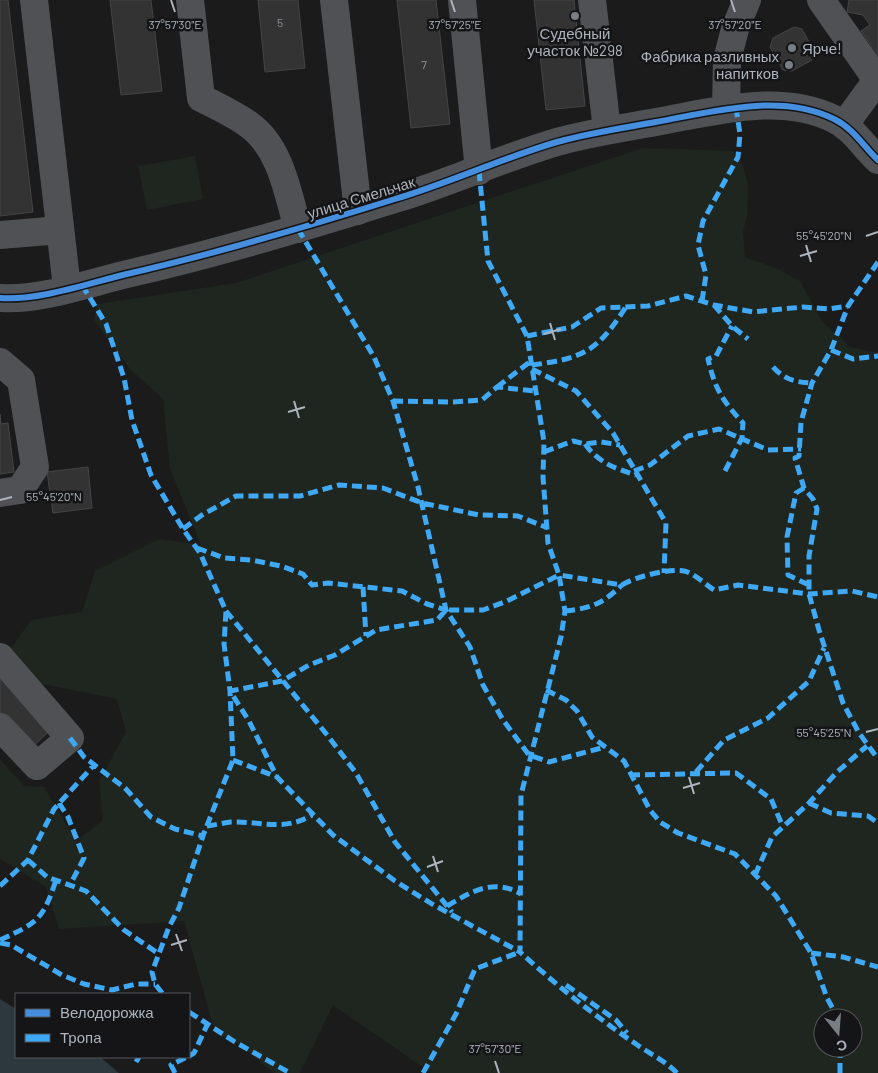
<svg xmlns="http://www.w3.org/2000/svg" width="878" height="1073" font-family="Barlow,sans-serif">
<rect width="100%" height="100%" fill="#1b1b1b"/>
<!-- green -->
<path fill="#1e261f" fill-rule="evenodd" d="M643,148L733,151L743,166L749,188L747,216L743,232L745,257L778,269L800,281L822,321L850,347L878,353V1073H431L333,1005L300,1073H274L235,1042L215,1033L184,921L59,929L46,887L0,859V759L24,786L44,787L76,841L103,820L99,781L126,732L117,699L33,682L8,652L31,620L82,612L95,571L159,539L201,545L170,469L163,399L130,369L94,320L97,304L236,283ZM823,1018H853V1048H823Z
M195,156L203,199L147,210L138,166Z"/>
<!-- water -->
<path fill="#2d383e" d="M0,999L16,1009V1057H100L119,1073H0Z"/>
<!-- building -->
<path fill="#333" stroke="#434547" d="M0,0H8L33,212L0,216Z
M110,0H151L162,91L121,95Z
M258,0H298L305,68L265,72Z
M397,0H436L450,124L411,128Z
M534,0H574L585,106L546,110Z
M849,0H878V64L868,50L872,47L861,31L870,25L863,15L847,12Z
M794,27L802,29L814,51L812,60L792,71L783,70L770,47L773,38Z
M0,414L1,424L8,423L14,472L0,474Z
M88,467L92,508L53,513L47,472Z
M0,669L54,727L28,751L0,721Z"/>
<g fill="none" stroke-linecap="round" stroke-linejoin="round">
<!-- minor -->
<path stroke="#4f5154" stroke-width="28" d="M34,0L67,288
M190,0L201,98C217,106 234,114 248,124C281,147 288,194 298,229
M334,0L358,211
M462,0L479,171
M592,0L607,130
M821,0L877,80L850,117L847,127
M726,109L727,60L735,29L747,0
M0,235L60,230
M0,298C39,301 89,283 127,274C218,253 306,227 395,199C449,183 502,158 557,142C589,133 623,128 656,122C712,112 780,92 834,119C853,128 864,147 878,160
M0,362L21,380L35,467L20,490L0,493
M0,657L70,738L37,766L0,727"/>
<!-- quiet -->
<path stroke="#3fa9f5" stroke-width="5" stroke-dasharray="10 5" stroke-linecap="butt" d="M479,171L488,261L527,336L544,442L543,477L548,543L559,575L507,601L483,610H446L437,620L376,630L335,655L309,665L282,681L230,691L249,721L277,777L333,835L395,881L432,904L520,952
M298,229L374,357L393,401L418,487L446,610L470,647L483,685L503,720L529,755L549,762L605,747
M878,262L848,306L831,350L812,383L801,422L799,456L795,458L804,488L813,499L817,509L809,556V594L819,630L843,703L859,733L878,759
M82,285L106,324L124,378L132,420L151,475L183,529L200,553L226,611L224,644L230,691L233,760L204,833L179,908L169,927L152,972L155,984L163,994
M702,301L706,275L698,245L703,221L738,157L740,134L736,108
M714,305L732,326L748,339
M527,336L572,327L601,308L648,306L686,296L714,305L753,312L803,307L829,309L848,306
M831,350L853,359L878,356
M532,365C585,358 597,351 626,307
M773,367C785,380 795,382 812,383
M532,369L576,391L613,433L666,523L664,573
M497,387L531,361
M393,401L453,402L482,400L497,387L536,391
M585,444C599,463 614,468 636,475
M544,452L573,441L585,444L601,442L620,445
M634,471L650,465L688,436L719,429L768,450L801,449
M725,471L742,438L743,423C722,400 715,389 708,359L716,356L732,326
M804,488L796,493L787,537L788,575L809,585
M183,529L202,515L236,496H300L339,485L383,488L422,503L479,515L518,516L548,528
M197,548L224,558L251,560L281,566L303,574L312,585L328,583L402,591L427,604L446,610
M363,587L366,636
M226,611L328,736L356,773L395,842L452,912
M565,611C592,608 602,604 622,585
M546,690L566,700L577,711L592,737L624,761L650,810L660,822L678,833L735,854L776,896L811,953L827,998L838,1018
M70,738L84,757L125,788L151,817L175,829L203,836
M233,760L277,777
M696,772L724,740L768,718L809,681L824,648
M630,775L736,773L771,799L783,827
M59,803L68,817L84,858L70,885
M809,803L831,813L868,816L878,823
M207,826C215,825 223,823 231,822C260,821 284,832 312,815
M28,860L47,877L86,891L124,930L159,954
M755,875L772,837L809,803L837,772L867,746
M0,886L28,860L54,809L94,765
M447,906C472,891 494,878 521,894
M0,940C37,923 43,920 56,880
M0,943L11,945L62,975L84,984L112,990L136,984H155
M811,953L843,957L878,967
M566,985L616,1020L627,1033
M189,1012L235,1042L290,1073
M189,1056L194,1053L208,1023
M136,1062L139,1057
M175,1073L171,1065L187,1057
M423,1073L456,1014L475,969L520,952
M677,1073C664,1060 650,1054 636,1044C596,1017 556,985 520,952L521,795L561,637L565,611L559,575L622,585C634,577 670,568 684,571C694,573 706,585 714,590L738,585L809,594L852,591L878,597
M840,1073V1048"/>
<defs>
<path id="cycleway" d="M0,298C39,301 89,283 127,274C218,253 306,227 395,199C449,183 502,158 557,142C589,133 623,128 656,122C712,112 780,92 834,119C853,128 864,147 878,160"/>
</defs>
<!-- cycleway casing -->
<use href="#cycleway" stroke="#151517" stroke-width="9"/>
<!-- cycleway -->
<use href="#cycleway" stroke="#468fdf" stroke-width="6"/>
</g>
<!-- ticks -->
<path fill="none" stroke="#acb3bc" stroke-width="2" d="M171,0L175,12M451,0L455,12M731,0L735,12M866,236L878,232M806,245L811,262M800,256L817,251M550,323L555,340M544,334L561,329M294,401L299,418M288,412L305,407M0,500L12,497M866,732L878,729M689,777L694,794M683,788L700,783M433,856L438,872M427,867L443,861M176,934L182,951M171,945L187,940M495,1061L499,1073"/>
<!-- markers -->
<g fill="#797e84" stroke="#151517" stroke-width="2">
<circle cx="575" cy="16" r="5"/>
<circle cx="792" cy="48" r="5"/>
<circle cx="789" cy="65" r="5"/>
</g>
<g text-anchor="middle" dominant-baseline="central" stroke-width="5" stroke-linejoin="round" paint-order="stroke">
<!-- number labels -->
<g font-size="12" fill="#8e939a">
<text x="280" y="22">5</text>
<text x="424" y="64">7</text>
</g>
<!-- poi labels -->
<g font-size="15" fill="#acb3bc" stroke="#151517">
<text x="575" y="33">Судебный<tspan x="575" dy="17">участок №298</tspan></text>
<text x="802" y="48" text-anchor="start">Ярче!</text>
<text x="779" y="56" text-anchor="end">Фабрика разливных<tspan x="779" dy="17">напитков</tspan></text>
</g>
<!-- street labels -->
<g font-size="15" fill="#acb3bc" stroke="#151517">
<text transform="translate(361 197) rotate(-17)">улица Смельчак</text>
</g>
</g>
<g font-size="12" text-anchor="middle" fill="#acb3bc" stroke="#151517" stroke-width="5" stroke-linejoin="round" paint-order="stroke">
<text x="175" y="29">37°57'30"E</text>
<text x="455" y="29">37°57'25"E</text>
<text x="735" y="29">37°57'20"E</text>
<text x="824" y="240">55°45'20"N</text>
<text x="54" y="501">55°45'20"N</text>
<text x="824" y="737">55°45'25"N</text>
<text x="495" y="1053">37°57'30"E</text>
</g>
<!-- legend -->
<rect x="15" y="993" width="175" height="65" fill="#151517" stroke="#515459"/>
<rect x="25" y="1009" width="25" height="8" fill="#468fdf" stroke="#515459"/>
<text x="60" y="1018" font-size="15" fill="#acb3bc">Велодорожка</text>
<rect x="25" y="1034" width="25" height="8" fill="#3fa9f5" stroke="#515459"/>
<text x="60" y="1043" font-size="15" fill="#acb3bc">Тропа</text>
<!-- north arrow -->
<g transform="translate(838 1033) rotate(163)"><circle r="24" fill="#151517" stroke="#515459"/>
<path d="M0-4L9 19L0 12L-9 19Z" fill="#797e84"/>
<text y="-8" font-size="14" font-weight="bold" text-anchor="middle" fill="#acb3bc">С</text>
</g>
</svg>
